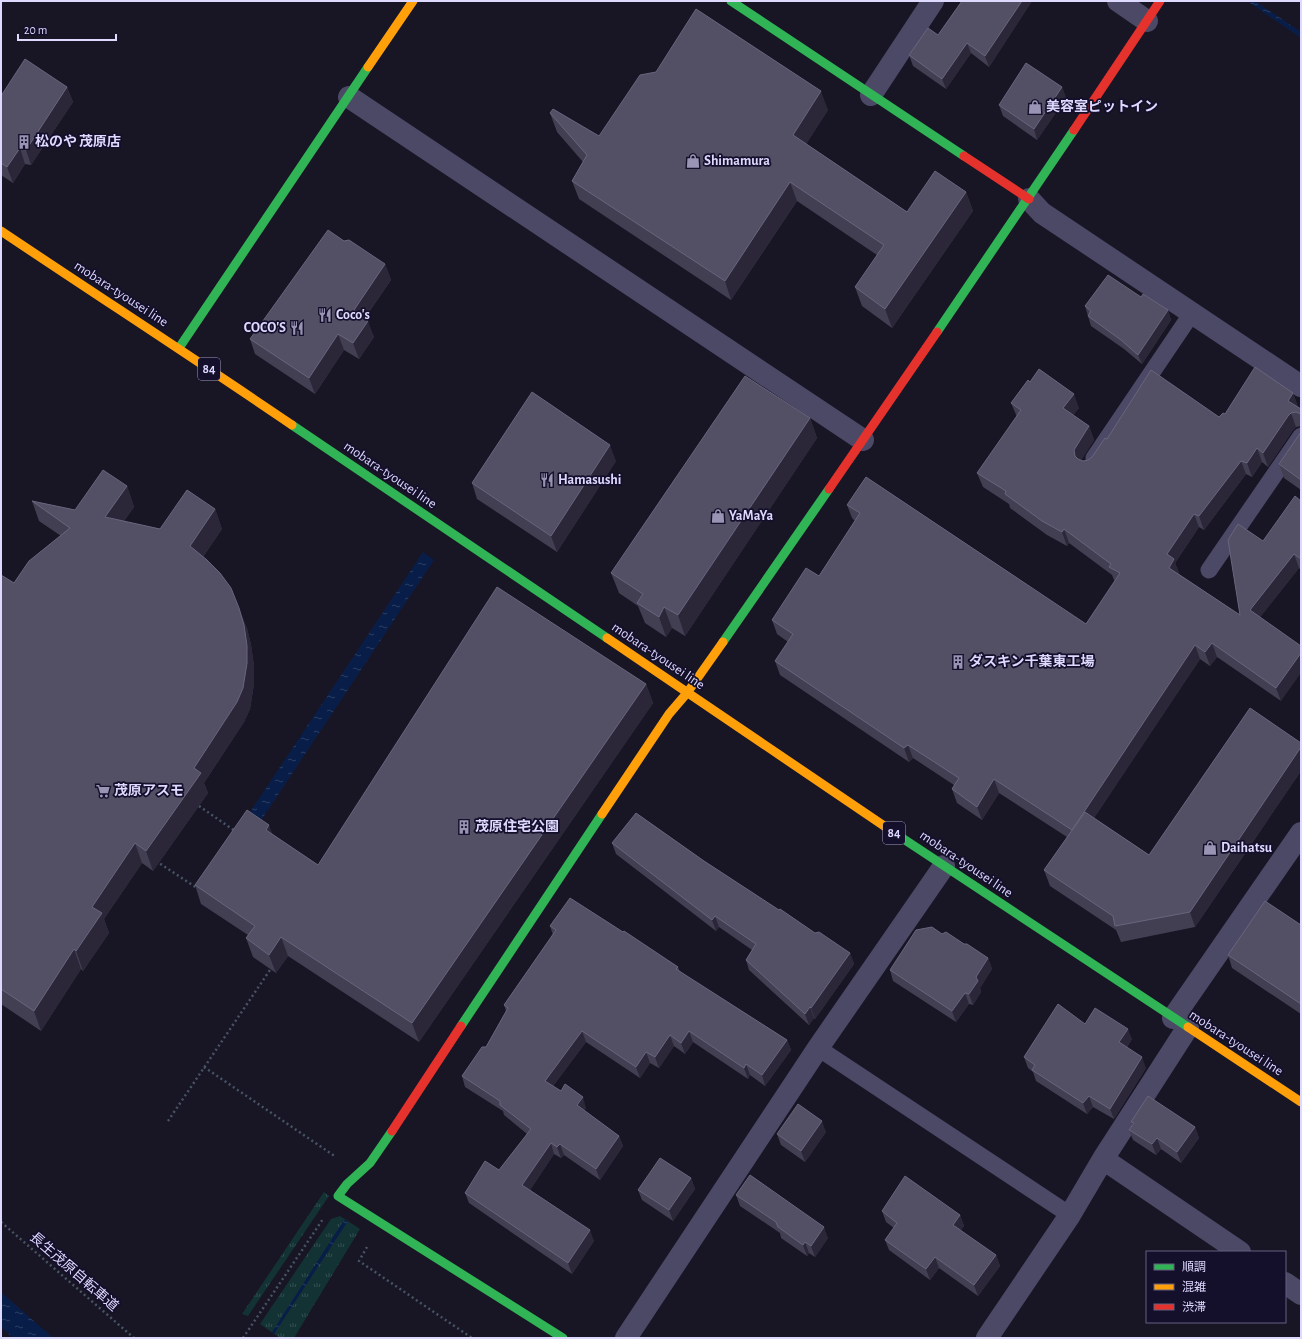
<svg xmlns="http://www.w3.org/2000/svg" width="1302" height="1339" font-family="'Alegreya Sans','Noto Sans JP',sans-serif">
<defs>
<pattern id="grass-tufts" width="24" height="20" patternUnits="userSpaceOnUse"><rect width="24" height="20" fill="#123233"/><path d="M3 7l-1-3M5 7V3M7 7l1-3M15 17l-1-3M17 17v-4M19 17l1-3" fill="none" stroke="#344f52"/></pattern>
<pattern id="water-ripples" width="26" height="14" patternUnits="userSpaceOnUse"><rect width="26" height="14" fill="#081e48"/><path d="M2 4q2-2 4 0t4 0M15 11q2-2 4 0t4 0" fill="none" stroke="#2c3e63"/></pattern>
</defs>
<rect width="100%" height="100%" fill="#181525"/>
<!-- grass -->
<path fill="url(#grass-tufts)" d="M324,1192L329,1196L248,1316L242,1314Z
M340,1216L360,1229L294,1338H280L260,1324L331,1219Z"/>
<!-- water -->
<path fill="url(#water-ripples)" d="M1247,1H1255L1301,32V38Z
M423,552L434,560L258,825L246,818Z
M344,1220L348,1221L274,1334L272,1332Z
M1,1292L53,1338H13L1,1327Z"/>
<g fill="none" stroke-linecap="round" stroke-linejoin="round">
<!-- path -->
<path stroke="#465465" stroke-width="2.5" stroke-dasharray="2 3" stroke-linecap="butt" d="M199,806L235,831
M156,861L197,888
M204,1067L336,1157
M168,1121L272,967
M1,1222L134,1338
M367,1247L359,1261L472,1338
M243,1338L323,1219"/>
<!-- lane -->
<path stroke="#4b4966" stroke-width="17" d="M1094,458L1192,313
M1209,570L1301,436
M818,1048L1070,1215"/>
<!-- street -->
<path stroke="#4b4966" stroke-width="22" d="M1118,1L1147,21
M871,95L933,1
M349,97L863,440
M1029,199L1042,213L1301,386
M1173,1018L1301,833
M1103,1159L1240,1252
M1285,1283L1301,1294
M626,1338L818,1048L944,866
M987,1338L1070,1215L1103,1159L1188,1027"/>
<!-- fast -->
<path stroke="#30b455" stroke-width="9" d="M731,1L964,156
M937,332L1074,130
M179,348L368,67
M292,425L607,638
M723,642L829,489
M893,832L1188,1027
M461,1026L602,814
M392,1131L370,1163L347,1184L338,1196L563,1338"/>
<!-- slow -->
<path stroke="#ff9f0a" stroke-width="9" d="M368,67L413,1
M1,231C98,296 195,359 292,425
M607,638L893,832
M602,814L669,714L687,693L723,642
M1188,1027L1301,1102"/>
<!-- jam -->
<path stroke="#e5322d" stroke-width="9" d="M1074,130L1160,1
M964,156L1029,199
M829,489L937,332
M392,1131L461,1026"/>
</g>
<!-- wall -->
<path fill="#433f53" d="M962,1H1032L989,67L971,53L946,89L913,66L909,55L938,35Z
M67,87L73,102L31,165L25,164L13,183L1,175V96Z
M1062,87L1066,98L1037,140L1003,116L999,105Z
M828,110L806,144L907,212L966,192L973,211L892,328L862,306L855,287L877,255L797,201L731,300L579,199L572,181L583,162L557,132L550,113L599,136Z
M385,264L391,280L365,318L374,337L359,359L344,350L315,394L255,354L250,339Z
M1141,297L1168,310L1171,320L1142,364L1124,349L1091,326L1085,306Z
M1030,382L1079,408L1073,415L1089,426L1094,440L1081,460L1083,461L1088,460L1092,457L1107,439L1219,417L1225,414L1293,393L1298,407L1301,409V426L1296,427L1293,430L1268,467L1262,462L1252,477L1246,474L1204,530L1199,527L1175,563L1179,573V574L1240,615L1263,541L1301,501V570L1299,568L1260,617L1281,701L1217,657L1210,666L1200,659L1094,818L1149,855L1301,743V771L1195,927L1121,942L1116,930L1050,886L1044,870L1067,837L999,793L982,820L957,803L952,789L954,785L913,758L909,762L780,675L775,661L788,642L777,634L772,620L819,576L855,521L852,518L847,505L1086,624L1115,581L1114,580L1112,575L1069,543L1067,546L1047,535L1010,508L1009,504L983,487L977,473L1017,417L1011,403Z
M810,418L817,438L685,636L672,628L666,637L645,623L638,606L619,593L611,573Z
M1301,432V490L1284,478L1279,464Z
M616,461L557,552L477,499L472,483Z
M127,486L134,507L124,521L160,529L215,509L222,529L203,557L247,628L251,645L254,666V684L250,709L244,722L204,783L208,793L153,871L142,863L104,919L109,933L83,971L81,969L41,1031L1,1004V575L14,583L61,536L39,521L32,501L75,510Z
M646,684L653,703L419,1042L288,956L276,973L253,957L246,938L248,935L201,904L195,885L273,835L318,865Z
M612,843L704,861L779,910L815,933L850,953L854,964L815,1019L814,1018L809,1025L749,970L746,960L752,950L719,927L716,931L616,854Z
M1301,925V1014L1232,968L1228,955Z
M550,926L623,932L678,967L680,972L787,1040L791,1050L765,1086L750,1075L748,1079L693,1042L685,1054L674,1046L659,1068L650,1063L640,1078L586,1042L553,1086L586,1108L584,1111L619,1136L623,1146L600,1180L564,1155L561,1158L554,1154L530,1190L594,1241L572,1274L469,1203L465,1193L499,1170L527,1134L504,1115L503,1111L465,1087L462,1076L486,1047L506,1011L504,1005L553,935Z
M942,934L988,958L992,969L980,988L981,992L973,1005L969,1004L956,1022L893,981L890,970Z
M1085,1024L1132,1039L1127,1047L1146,1068L1114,1119L1093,1107L1087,1114L1036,1081L1033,1072L1028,1068L1024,1057Z
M1131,1122L1195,1127L1199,1138L1181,1163L1161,1149L1156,1155L1133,1140L1129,1130L1132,1125Z
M826,1132L805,1162L781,1145L777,1134Z
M691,1178L695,1189L673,1221L642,1200L638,1190Z
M736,1195L828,1238L815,1257L809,1253L807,1256L781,1238L780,1233L740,1206Z
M882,1211L960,1215L964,1226L960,1231L996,1255L1000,1266L978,1296L939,1268L930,1280L889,1250L885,1240L894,1228L886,1222Z"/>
<!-- shaded-wall -->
<path fill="#2b2739" d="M1022,1H1032L989,67L985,56Z
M967,43L971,53L946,89L942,79Z
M67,87L73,102L31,165L26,150Z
M1062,87L1066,98L1037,140L1034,129Z
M821,91L828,110L800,154L793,135Z
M20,148L25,164L13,183L7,167Z
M790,182L797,201L731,300L725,281Z
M966,192L973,211L892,328L885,309Z
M385,264L391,280L359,326L354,310Z
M1168,310L1171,320L1142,364L1138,355Z
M368,321L374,337L359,359L353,343Z
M338,334L344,350L315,394L309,378Z
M1293,393L1298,407L1294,413L1288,401Z
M1074,394L1079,408L1068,422L1063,408Z
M1291,413L1296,427L1293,430L1268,467L1263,453L1288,416Z
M810,418L817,438L685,636L678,615Z
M1089,426L1094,440L1079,464L1075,456L1074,450Z
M610,445L616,461L557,552L551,536Z
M1257,448L1262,462L1252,477L1247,463Z
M1241,461L1246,474L1204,530L1199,516Z
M127,486L134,507L113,537L105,517Z
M215,509L222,529L197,566L190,546Z
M1194,514L1199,527L1175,563L1179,573L1174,581L1169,568L1167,554Z
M1064,529L1069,543L1067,546L1062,532Z
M1294,554L1299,568L1255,624L1250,610Z
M664,607L672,628L666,637L659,617Z
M239,608L247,628L251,645L254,666V684L250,709L244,722L204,783L208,793L153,871L146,851L194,768Z
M1212,643L1217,657L1210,666L1205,652Z
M1195,645L1200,659L1077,844L1072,830Z
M1301,653V673L1281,701L1276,688Z
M646,684L653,703L419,1042L412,1023Z
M908,745L913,758L909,762L904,748Z
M1301,747V771L1195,927L1190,912Z
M994,779L999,793L982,820L977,807Z
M269,825L276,843L266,830Z
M135,843L142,863L104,919L109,933L83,971L76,951L92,907Z
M715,916L719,927L716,931L712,920Z
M281,937L288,956L276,973L269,955Z
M74,949L81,969L41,1031L34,1011Z
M850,953L854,964L815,1019L811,1008Z
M988,958L992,969L980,988L981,992L973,1005L969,994L976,977Z
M965,993L969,1004L956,1022L952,1011Z
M810,1007L814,1018L809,1025L805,1014Z
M1128,1029L1132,1039L1123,1052L1119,1042Z
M582,1031L586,1042L549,1091L545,1081Z
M689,1031L693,1042L685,1054L681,1043Z
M670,1035L674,1046L659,1068L655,1057Z
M787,1040L791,1050L765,1086L762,1075Z
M646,1052L650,1063L640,1078L636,1067Z
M1142,1057L1146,1068L1114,1119L1110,1109Z
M746,1064L750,1075L748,1079L744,1068Z
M1089,1096L1093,1107L1087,1114L1083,1103Z
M583,1097L586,1108L581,1116L577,1105Z
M822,1121L826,1132L805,1162L801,1151Z
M1195,1127L1199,1138L1181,1163L1177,1152Z
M619,1136L623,1146L600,1180L596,1169Z
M1157,1138L1161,1149L1156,1155L1152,1144Z
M551,1143L554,1154L526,1196L522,1185Z
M560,1144L564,1155L561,1158L557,1147Z
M691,1178L695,1189L673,1221L669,1210Z
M960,1215L964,1226L957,1236L953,1225Z
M824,1227L828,1238L815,1257L811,1246Z
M590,1230L594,1241L572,1274L568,1263Z
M805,1242L809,1253L807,1256L803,1245Z
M996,1255L1000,1266L978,1296L974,1285Z
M935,1257L939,1268L930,1280L926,1269Z"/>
<!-- building -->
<path fill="#534f65" stroke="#69657e" d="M962,1H1022L985,56L967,43L942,79L909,55L928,28L938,35Z
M696,9L821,91L793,135L907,212L935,171L966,192L885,309L855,287L884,245L790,182L725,281L572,181L587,155L550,113L553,109L599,136L640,75L656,72Z
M25,59L67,87L26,150L20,148L7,167L1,163V96Z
M1026,63L1062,87L1034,129L999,105Z
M328,230L344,241L349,240L385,264L354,310L368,321L353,343L338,334L309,378L250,339Z
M1108,275L1141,297L1143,294L1168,310L1138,355L1121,340L1088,316L1091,311L1085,306Z
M1255,367L1293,393L1288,401L1301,409V414L1296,412L1291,413L1288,416L1263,453L1257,448L1247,463L1241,461L1199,516L1194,514L1167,554L1174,559L1169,568L1240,615L1228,540L1238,524L1263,541L1295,496L1301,501V559L1294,554L1250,610L1301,646V653L1276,688L1212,643L1205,652L1195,645L1072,830L994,779L977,807L952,789L959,778L908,745L904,748L775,661L793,634L772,620L806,568L819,576L860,513L847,505L866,477L1086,624L1120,573L1109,567L1111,564L1064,529L1062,532L1042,521L1005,494L1006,491L977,473L1021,410L1011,403L1028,380L1030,382L1039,369L1074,394L1063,408L1089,426L1074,450L1075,456L1078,459L1083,461L1088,460L1092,457L1105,438L1107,439L1151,370L1219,417L1223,413L1225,414Z
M745,376L810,418L678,615L664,607L659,617L637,603L643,594L611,573Z
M532,392L610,445L551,536L472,483Z
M1301,432V480L1279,464Z
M103,470L127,486L105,517L160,529L187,490L215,509L190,546L207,560L220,573L231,588L239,608L244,625L247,646V663L243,688L237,702L194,768L201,773L146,851L135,843L92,907L102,913L76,951L74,949L34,1011L1,989V575L14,583L29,561L70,528L32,501L75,510Z
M497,587L646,684L412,1023L281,937L269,955L246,938L255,926L195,885L247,810L269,825L266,830L318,865Z
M1250,708L1301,743V747L1190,912L1115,926L1113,916L1044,870L1085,812L1149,855Z
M636,813L704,861L779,910L780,909L815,933L819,932L850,953L811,1008L810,1007L805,1014L746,960L756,944L715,916L712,920L612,843Z
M570,898L623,932L624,931L678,967L676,969L787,1040L762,1075L746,1064L744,1068L689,1031L681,1043L670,1035L655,1057L646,1052L636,1067L582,1031L545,1081L561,1091L565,1084L583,1097L577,1105L619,1136L596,1169L560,1144L557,1147L551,1143L522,1185L590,1230L568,1263L465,1193L485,1161L499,1170L531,1129L500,1105V1101L462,1076L482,1047H486L508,1008L504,1005L556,930L550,926Z
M1265,901L1301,925V1004L1228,955Z
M932,927L942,934L946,932L964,944H967L988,958L976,977L978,981L969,994L965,993L952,1011L890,970L916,930Z
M1058,1004L1085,1024L1095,1008L1128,1029L1119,1042L1142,1057L1110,1109L1089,1096L1083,1103L1032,1070L1035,1065L1024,1057Z
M1148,1096L1195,1127L1177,1152L1157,1138L1152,1144L1129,1130L1134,1123L1131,1122Z
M798,1104L822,1121L801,1151L777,1134Z
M660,1158L691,1178L669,1210L638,1190Z
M750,1175L824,1227L811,1246L805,1242L803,1245L778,1227L776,1222L736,1195Z
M905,1176L960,1215L953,1225L996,1255L974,1285L935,1257L926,1269L885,1240L897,1223L882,1211Z"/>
<!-- icons -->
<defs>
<symbol id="shop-bare" viewBox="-9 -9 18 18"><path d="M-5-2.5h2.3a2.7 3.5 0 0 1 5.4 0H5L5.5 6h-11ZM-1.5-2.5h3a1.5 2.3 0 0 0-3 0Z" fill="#9994b3" stroke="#140f2b" stroke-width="2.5" paint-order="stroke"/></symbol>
<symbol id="building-bare" viewBox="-9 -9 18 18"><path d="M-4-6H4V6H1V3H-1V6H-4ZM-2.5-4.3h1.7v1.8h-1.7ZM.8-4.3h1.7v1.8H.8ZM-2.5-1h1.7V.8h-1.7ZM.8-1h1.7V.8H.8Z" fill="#9994b3" stroke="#140f2b" stroke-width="2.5" paint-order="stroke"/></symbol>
<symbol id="restaurant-bare" viewBox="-9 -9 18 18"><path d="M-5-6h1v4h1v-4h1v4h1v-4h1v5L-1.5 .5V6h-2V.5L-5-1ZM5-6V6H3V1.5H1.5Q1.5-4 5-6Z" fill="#9994b3" stroke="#140f2b" stroke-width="2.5" paint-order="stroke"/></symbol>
<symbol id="supermarket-bare" viewBox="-9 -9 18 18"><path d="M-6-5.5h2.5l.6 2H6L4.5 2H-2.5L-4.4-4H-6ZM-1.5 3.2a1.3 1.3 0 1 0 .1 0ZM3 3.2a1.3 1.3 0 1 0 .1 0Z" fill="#9994b3" stroke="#140f2b" stroke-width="2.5" paint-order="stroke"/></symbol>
</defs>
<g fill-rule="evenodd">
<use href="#shop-bare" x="1025" y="97" width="20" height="20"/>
<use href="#building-bare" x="14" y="132" width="20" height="20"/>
<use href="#shop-bare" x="683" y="151" width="20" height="20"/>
<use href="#restaurant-bare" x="315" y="305" width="20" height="20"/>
<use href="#restaurant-bare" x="287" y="318" width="20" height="20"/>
<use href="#restaurant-bare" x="537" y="470" width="20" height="20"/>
<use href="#shop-bare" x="708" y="506" width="20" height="20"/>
<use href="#building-bare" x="948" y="652" width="20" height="20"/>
<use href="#supermarket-bare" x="93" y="781" width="20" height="20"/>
<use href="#building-bare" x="454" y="817" width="20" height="20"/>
<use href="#shop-bare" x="1200" y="838" width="20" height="20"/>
</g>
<g text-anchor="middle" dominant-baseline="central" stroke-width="3.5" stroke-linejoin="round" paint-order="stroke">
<!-- shield labels -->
<g fill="#140f2b" stroke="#a19cbf" stroke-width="1">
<rect x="198" y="358" width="22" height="22" rx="3"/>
<rect x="883" y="822" width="22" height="22" rx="3"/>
</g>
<g font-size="13" font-weight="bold" fill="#ded9ff">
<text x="209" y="369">84</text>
<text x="894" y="833">84</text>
</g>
<!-- poi labels -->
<g font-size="14" font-weight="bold" fill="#ded9ff" stroke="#140f2b" text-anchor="start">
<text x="1046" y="107">美容室ピットイン</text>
<text x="35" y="142">松のや 茂原店</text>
<text x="704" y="161">Shimamura</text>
<text x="336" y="315">Coco's</text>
<text x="286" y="328" text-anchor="end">COCO'S</text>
<text x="558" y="480">Hamasushi</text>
<text x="729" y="516">YaMaYa</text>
<text x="969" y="662">ダスキン千葉東工場</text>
<text x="114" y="791">茂原アスモ</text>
<text x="475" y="827">茂原住宅公園</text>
<text x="1221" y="848">Daihatsu</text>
</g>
<!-- street labels -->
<g font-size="14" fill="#ded9ff" stroke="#140f2b">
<text transform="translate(121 294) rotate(33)">mobara-tyousei line</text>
<text transform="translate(390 475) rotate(34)">mobara-tyousei line</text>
<text transform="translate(658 656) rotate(34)">mobara-tyousei line</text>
<text transform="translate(966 864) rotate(34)">mobara-tyousei line</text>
<text transform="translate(1236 1043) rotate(33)">mobara-tyousei line</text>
<text transform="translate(74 1272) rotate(41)">長生茂原自転車道</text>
</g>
</g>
<!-- border -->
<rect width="1302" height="1339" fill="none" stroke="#ded9ff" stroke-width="4"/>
<!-- legend -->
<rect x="1146" y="1251" width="140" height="72" fill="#140f2b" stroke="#656080"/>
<rect x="1154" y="1264" width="20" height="6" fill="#30b455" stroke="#656080"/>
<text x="1182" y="1271" font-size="12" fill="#ded9ff">順調</text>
<rect x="1154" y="1284" width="20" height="6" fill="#ff9f0a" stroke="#656080"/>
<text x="1182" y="1291" font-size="12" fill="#ded9ff">混雑</text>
<rect x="1154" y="1304" width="20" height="6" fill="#e5322d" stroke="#656080"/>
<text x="1182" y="1311" font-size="12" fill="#ded9ff">渋滞</text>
<!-- scale -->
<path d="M18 34v6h98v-6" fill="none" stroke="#ded9ff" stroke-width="2"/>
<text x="24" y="34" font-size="12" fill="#ded9ff" stroke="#140f2b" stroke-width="3" paint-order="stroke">20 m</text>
</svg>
